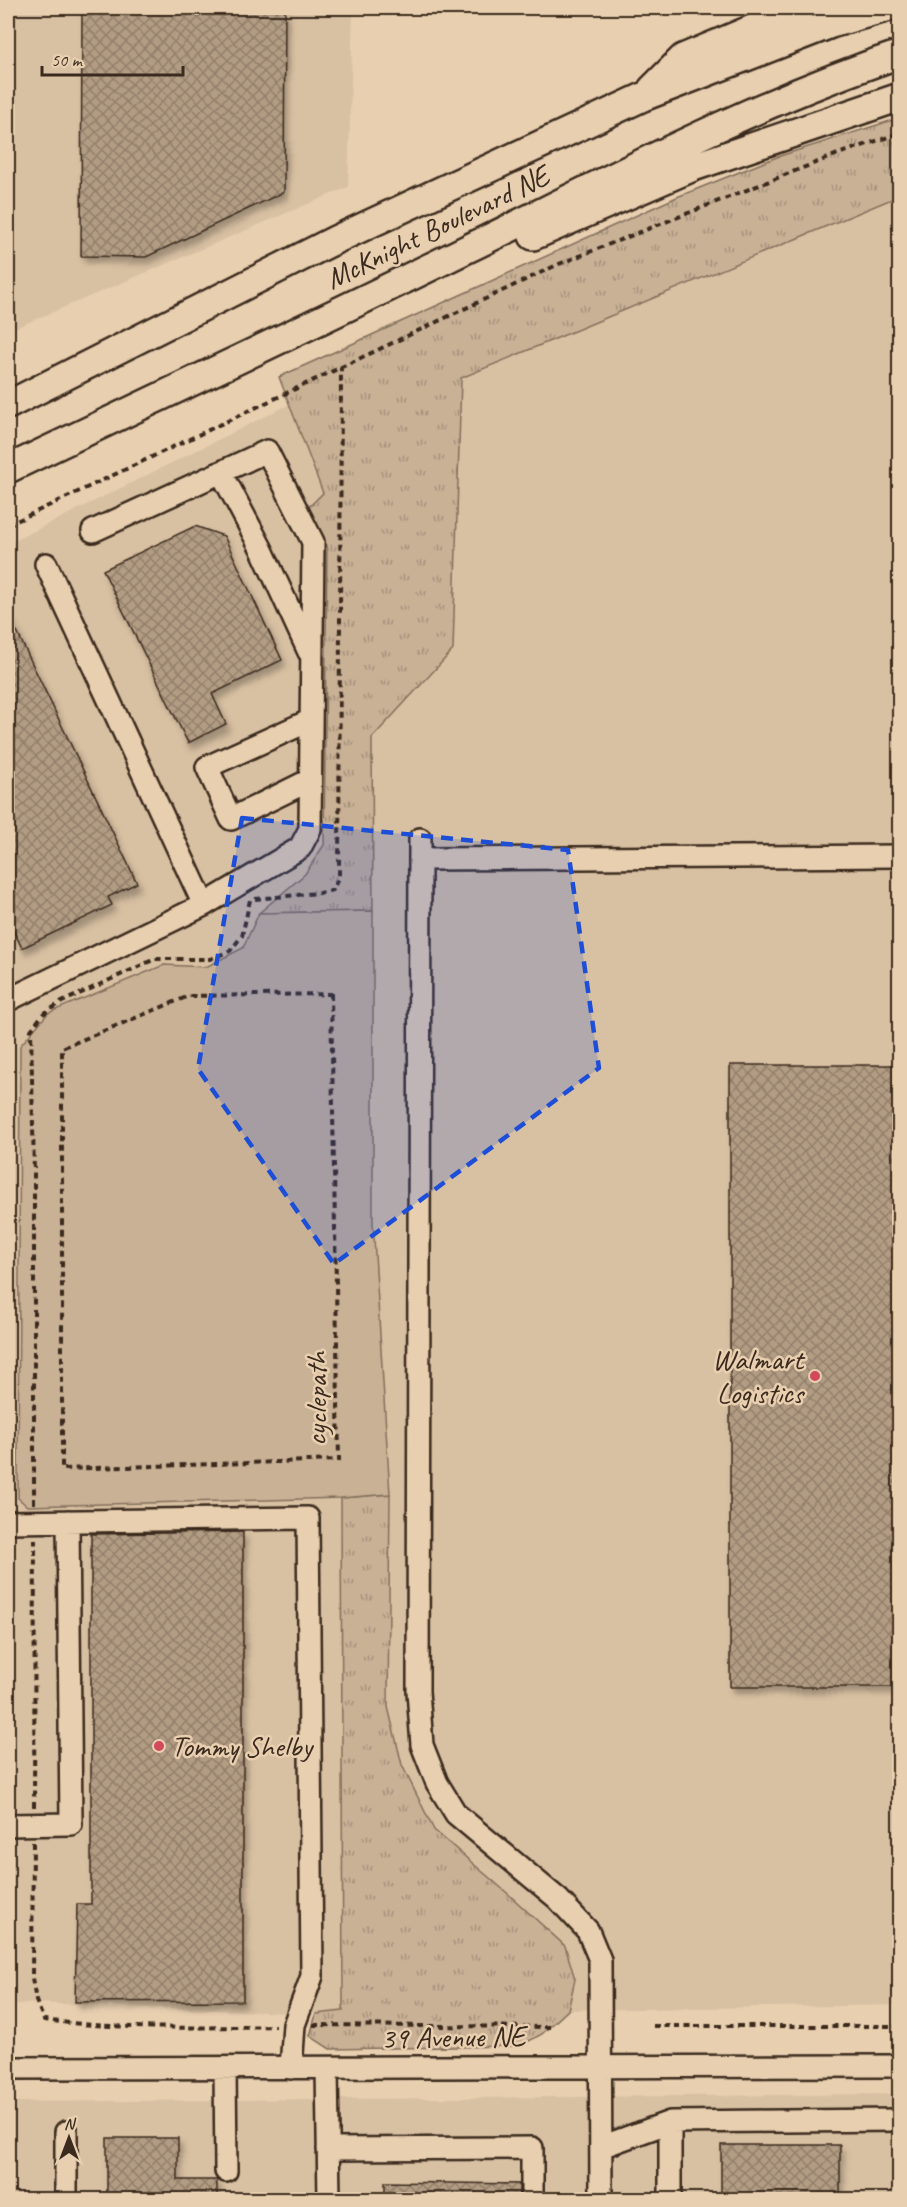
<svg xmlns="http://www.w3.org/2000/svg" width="907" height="2207" font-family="Caveat,sans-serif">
<defs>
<pattern id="grass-tufts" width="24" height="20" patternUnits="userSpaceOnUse" patternTransform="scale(1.5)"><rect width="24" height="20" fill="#c9b196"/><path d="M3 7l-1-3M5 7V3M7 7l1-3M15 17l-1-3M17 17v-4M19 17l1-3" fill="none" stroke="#a4907a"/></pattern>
<pattern id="building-cross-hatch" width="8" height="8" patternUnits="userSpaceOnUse" patternTransform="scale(1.5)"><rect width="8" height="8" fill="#b29c83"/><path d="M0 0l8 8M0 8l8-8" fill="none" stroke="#927f6b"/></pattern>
<filter id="shadow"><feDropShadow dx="3.5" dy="6" stdDeviation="3" flood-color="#0004"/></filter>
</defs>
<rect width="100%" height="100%" fill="#e8cfb0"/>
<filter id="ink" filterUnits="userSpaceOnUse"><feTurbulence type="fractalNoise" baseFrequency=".0167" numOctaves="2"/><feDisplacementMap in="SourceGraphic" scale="12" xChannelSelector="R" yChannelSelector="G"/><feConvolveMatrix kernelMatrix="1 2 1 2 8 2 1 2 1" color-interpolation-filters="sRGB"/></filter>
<g filter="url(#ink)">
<!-- built -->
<path fill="#d8c0a2" d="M8,8H353L348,187L8,331Z
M899,196V2005L568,2010L575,1979L565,1946L506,1892L434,1830L402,1765L388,1707L390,1494L373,1222L372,738L453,650L461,378Z
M290,404L323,493L309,507L327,546L324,845L305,874L259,913L243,948L206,967L164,965L20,1046L18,1498L27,1506L341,1498L343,2011L316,2014L36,2003L8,2006V544Z
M899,2094V2199H8V2102Z"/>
<!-- grass -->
<path fill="url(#grass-tufts)" stroke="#826e5a" stroke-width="1.5" d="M899,118V196L461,378L453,650L372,738L373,911L259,913L305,874L324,845L327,546L309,507L323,493L279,377L677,197L777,157Z
M390,1494L388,1707L402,1765L434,1830L506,1892L565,1946L575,1979L568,2010L542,2034L520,2046L330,2049L310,2036L316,2014L343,2011L341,1498Z"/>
<!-- green -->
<path fill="#c9b196" stroke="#826e5a" stroke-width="1.5" d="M373,911V1222L390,1494L341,1498L27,1506L18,1498L20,1046L48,1013L164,965L206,967L243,948L259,913Z"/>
<!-- building -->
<path fill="url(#building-cross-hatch)" stroke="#3b2a1e" stroke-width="1.5" filter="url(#shadow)" d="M82,8H285L284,192L146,257L81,256Z
M195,526L224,536L282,660L212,694L226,724L188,743L103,570Z
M8,613L137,883L108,897L112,905L22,948L8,919Z
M730,1065H900V1687H730Z
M243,1532V2001L75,2002L77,1904H91V1534Z
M107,2138H178V2180H217V2199H107Z
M721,2145H840V2199H741V2197H721Z
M385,2182L519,2184V2199H385Z"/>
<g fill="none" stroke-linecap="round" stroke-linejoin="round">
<defs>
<path id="minor" d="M221,472L261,548L309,652
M46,564L204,905
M310,780L231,819L207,767L311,720
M420,839L418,1691L422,1745L437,1783L456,1814L558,1899L588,1931L600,1960L601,2200
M420,859L900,856
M8,1000L204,905L300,848L310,829L313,542L267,451L93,531
M8,1522L308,1518L312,1976L294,2025L291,2068
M8,1825L71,1824L68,1521
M8,2068L900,2066
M225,2068L226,2171
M327,2068L329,2200
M66,2132V2200
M601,2147L670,2122
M328,2149L532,2148V2200
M670,2200V2122L900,2120"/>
<path id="major" d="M652,89L683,58L802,8
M533,236L693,167L900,97
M8,405L335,240L643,97L831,24L886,8
M8,469C161,396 315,324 467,249C609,180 749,105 900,54"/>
</defs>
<!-- minor casing -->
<use href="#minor" stroke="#3b2a1e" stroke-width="26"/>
<!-- major casing -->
<use href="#major" stroke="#3b2a1e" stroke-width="32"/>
<!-- path -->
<path stroke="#3b2a1e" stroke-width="4" stroke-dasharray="6 4.5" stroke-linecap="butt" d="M8,525L559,264L838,154L900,133
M255,899L319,893L333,890L339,876L341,367
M331,994L339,1460L62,1469V1048L189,996Z
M34,1504V1174L31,1030L43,1014L62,1002L155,959H210L230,951L242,936L250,900
M34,1807L35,1539
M33,1842L32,1978L36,2001L44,2020C120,2030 198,2028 275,2026
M313,2025L551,2027
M653,2026H900"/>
<!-- minor -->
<use href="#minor" stroke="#e8cfb0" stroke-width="21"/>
<!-- major -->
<use href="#major" stroke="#e8cfb0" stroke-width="27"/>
</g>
</g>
<!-- marked area -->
<path fill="#1d4ed8" fill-opacity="0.2" stroke="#1d4ed8" stroke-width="4.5" stroke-dasharray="12 8" stroke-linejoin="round" d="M242,818L568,850L599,1068L334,1264L198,1069Z"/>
<!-- markers -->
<g fill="#d1495b" stroke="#e8cfb0" stroke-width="2">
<circle cx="815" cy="1376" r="6"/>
<circle cx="159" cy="1746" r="6"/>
</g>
<g text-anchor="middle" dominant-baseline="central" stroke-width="5" stroke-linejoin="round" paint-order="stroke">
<!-- street labels -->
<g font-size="30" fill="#3b2a1e" stroke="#e8cfb0">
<text transform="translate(437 227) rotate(-26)">McKnight Boulevard NE</text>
<text transform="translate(316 1399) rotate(-90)">cyclepath</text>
<text transform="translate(453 2037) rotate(-1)">39 Avenue NE</text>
</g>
<!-- poi labels -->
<g font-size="30" fill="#3b2a1e" stroke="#e8cfb0" text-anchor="end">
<text x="803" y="1359">Walmart<tspan x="803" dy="34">Logistics</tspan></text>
<text x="171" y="1746" text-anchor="start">Tommy Shelby</text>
</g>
</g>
<!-- margin -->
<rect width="907" height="2207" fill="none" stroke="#e8cfb0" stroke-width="30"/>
<rect x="15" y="15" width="877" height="2177" fill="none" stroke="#3b2a1e" stroke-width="2" filter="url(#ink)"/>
<!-- north arrow -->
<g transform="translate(69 2138)" stroke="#e8cfb0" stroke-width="4.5" paint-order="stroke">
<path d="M0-4.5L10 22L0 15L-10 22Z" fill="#3b2a1e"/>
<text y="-9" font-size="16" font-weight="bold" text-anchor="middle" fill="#3b2a1e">N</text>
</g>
<!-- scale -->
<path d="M42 66v9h141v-9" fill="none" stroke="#3b2a1e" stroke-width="3"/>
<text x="51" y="66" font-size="18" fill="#3b2a1e" stroke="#e8cfb0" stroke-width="4.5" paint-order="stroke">50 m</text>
</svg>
